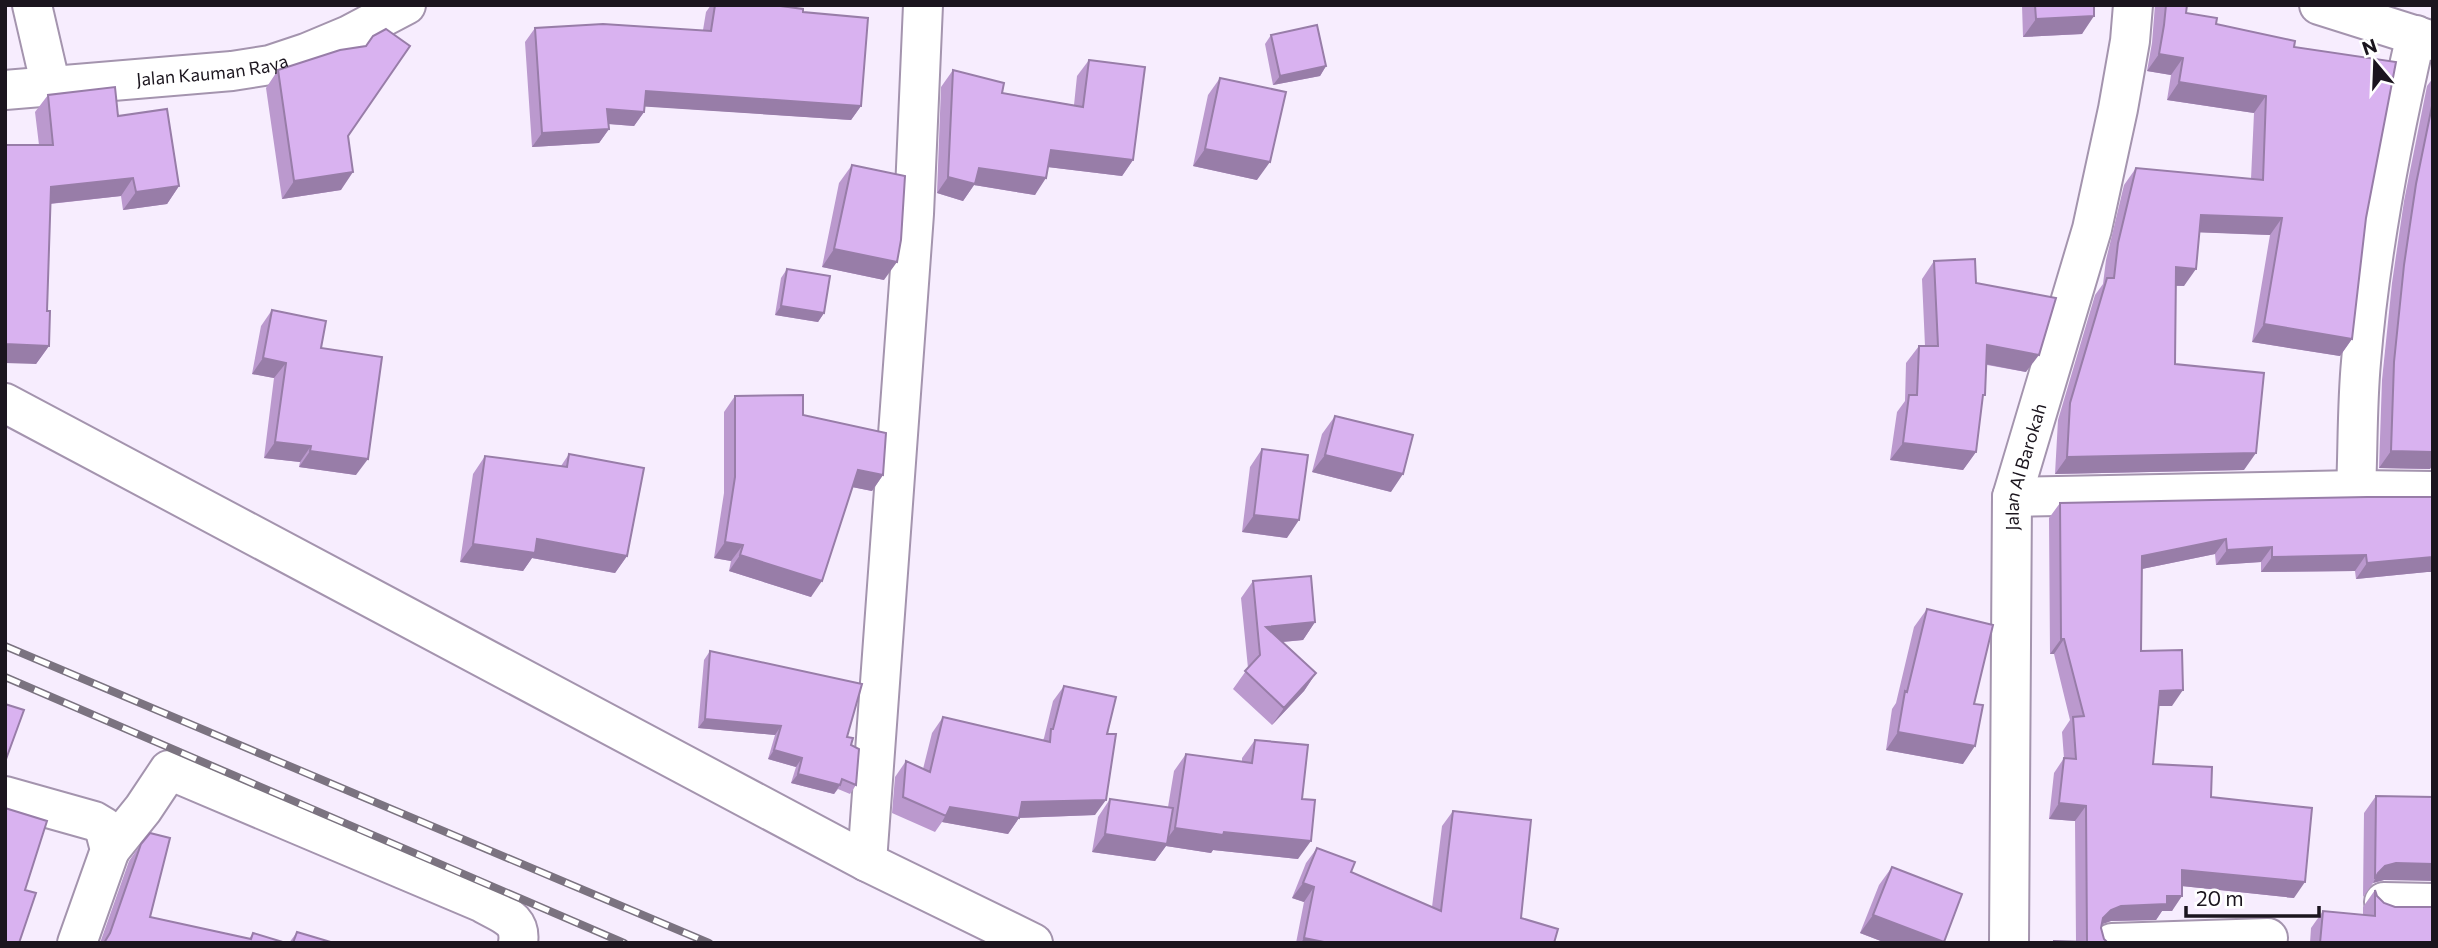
<svg xmlns="http://www.w3.org/2000/svg" width="2438" height="948" font-family="Commissioner,sans-serif">
<rect width="100%" height="100%" fill="#f7edfe"/>
<g fill="none" stroke-linecap="round" stroke-linejoin="round">
<defs>
<g id="minor">
<path d="M32,5L51,87"/>
<path d="M2319,5L2433,41"/>
<path id="s1" d="M5,90L232,71L270,65L306,53L349,35L406,5"/>
<path d="M5,403L867,862L1033,943"/>
<path d="M2356,490C2358,448 2357,405 2361,362C2370,252 2391,143 2416,35"/>
<path d="M2012,497L2356,490L2433,491"/>
<path d="M5,796L94,821L104,827L110,850L77,943"/>
<path d="M110,850L143,809L169,770L483,903C501,914 522,918 518,943"/>
<path d="M867,862L914,214L923,5"/>
<path d="M2384,902L2433,903"/>
<path id="s2" d="M2009,943L2012,497L2092,229L2118,109L2130,41L2133,5"/>
<path d="M2112,943L2268,938"/>
</g>
</defs>
<!-- minor casing -->
<use href="#minor" stroke="#a494ae" stroke-width="42"/>
<!-- minor -->
<use href="#minor" stroke="#fff" stroke-width="38"/>
<defs>
<path id="rail" d="M5,646L709,943
M5,677L624,943"/>
</defs>
<!-- rail casing -->
<use href="#rail" stroke="#7b7380" stroke-width="8"/>
<!-- rail -->
<use href="#rail" stroke="#fff" stroke-width="5" stroke-dasharray="16" stroke-linecap="butt"/>
</g>
<!-- wall -->
<path fill="#bb99ce" d="M711,5H773L803,12L861,106L851,120L644,106V112L634,126L608,124L609,129L599,143L532,147L525,42L535,28L703,30L706,12Z
M2022,5H2094L2082,34L2023,37Z
M2155,5H2187L2186,13L2216,24L2294,47L2366,218L2352,339L2340,356L2252,342L2270,235L2199,232L2184,286H2176L2175,364L2244,470L2055,474L2058,420L2095,295L2103,284L2106,260L2124,185L2136,168L2251,179L2254,113L2167,100L2171,75L2147,71L2152,43Z
M1271,35L1326,66L1320,76L1273,85L1265,44Z
M1089,60L1133,160L1122,176L1048,167L1035,195L974,185L963,201L937,193L941,87L953,70L1002,93L1074,105L1077,76Z
M278,70L348,136L341,190L282,199L266,88Z
M1220,78L1257,180L1193,166L1208,95Z
M2433,78V464L2430,469L2379,468L2382,380L2392,283L2404,201L2427,86Z
M48,95L118,116L179,186L167,204L123,210L121,196L50,204L47,311L49,346L36,364L39,145L35,112Z
M852,165L884,280L822,267L839,183Z
M1934,261L1976,283L2026,372L1987,365L1976,452L1963,470L1890,460L1897,412L1905,401L1906,363L1919,346H1925L1922,279Z
M787,269L824,313L818,322L775,315L781,278Z
M272,310L321,348L356,475L299,467L300,462L264,458L274,378L252,374L261,326Z
M735,396L803,415L883,475L872,491L852,487L811,597L729,571L731,561L714,558L724,493V412Z
M1335,416L1391,492L1312,472L1322,434Z
M1262,449L1287,538L1242,532L1250,467Z
M569,454L627,556L615,573L532,558L523,571L460,562L473,474L485,456L561,466Z
M2433,497V572H2427L2356,579L2355,571L2261,572V562L2216,565L2215,554L2142,569L2141,651L2172,706H2159L2153,764L2211,797L2294,898L2182,886L2172,911H2162L2156,920L2111,921L2102,924L2101,928L2104,939L2108,943H2053L2054,941L2076,942L2075,821L2049,819L2054,773L2064,758L2062,732L2070,720L2054,654H2050L2049,518L2060,503Z
M1253,581L1315,622L1303,640L1283,642L1316,673L1304,691L1272,725L1233,689L1248,668L1241,598Z
M1927,609L1974,704L1963,764L1886,750L1892,709L1896,703L1914,627Z
M710,651L847,737L851,745L856,785L850,794L838,789L834,794L791,783L796,767L768,759L775,735L698,728L704,660Z
M1064,686L1107,734L1095,815L1019,818L1008,834L942,822L935,832L892,813L895,777L906,761L923,769L932,733L943,717L1043,740L1044,738L1053,701Z
M1255,740L1302,799L1298,859L1213,850L1211,853L1166,846L1155,861L1092,852L1098,817L1110,799L1168,807L1174,771L1186,754L1242,762V758Z
M2376,796L2384,880L2373,883L2363,897L2364,813Z
M1453,811L1521,918L1554,943H1296L1304,902L1292,898L1306,863L1317,848L1351,872L1432,907L1442,826Z
M141,844L150,917L249,939L253,933L286,943H100L129,861Z
M1892,867L1962,894L1943,943H1886L1860,933L1879,885Z
M2375,890L2377,896L2384,903L2395,907L2433,943H2310L2311,928L2323,911L2363,915V907Z
M297,932L334,943H289Z"/>
<!-- shaded-wall -->
<path fill="#987da8" d="M2094,16L2082,34L2023,37L2036,19Z
M2159,54L2183,58L2171,75L2147,71Z
M1326,66L1320,76L1273,85L1280,76Z
M2179,82L2266,96L2254,113L2167,100Z
M646,91L861,106L851,120L636,106Z
M607,109L644,112L634,126L597,123Z
M609,129L599,143L532,147L542,133Z
M1205,149L1270,162L1257,180L1193,166Z
M1051,150L1133,160L1122,176L1039,166Z
M979,168L1046,178L1035,195L974,185L963,201L937,193L948,177Z
M353,172L341,190L282,199L294,181Z
M133,178L121,196L38,205L51,187Z
M179,186L167,204L123,210L136,192Z
M2201,215L2282,218L2270,235L2189,232Z
M834,249L897,262L884,280L822,267Z
M2176,267L2196,269L2184,286L2164,285Z
M781,306L824,313L818,322L775,315Z
M2264,324L2352,339L2340,356L2252,342Z
M5,344L49,346L36,364L5,363Z
M1987,345L2039,355L2026,372L1975,362Z
M263,358L286,363L274,378L252,374Z
M275,442L311,446L300,462L264,458Z
M1903,443L1976,452L1963,470L1890,460Z
M310,451L368,459L356,475L299,467Z
M2391,451L2433,452V464L2430,469L2379,468Z
M2256,453L2244,470L2055,474L2067,457Z
M1325,455L1403,474L1391,492L1312,472Z
M858,470L883,475L872,491L847,486Z
M1254,515L1299,520L1287,538L1242,532Z
M537,539L627,556L615,573L532,558L523,571L460,562L473,544Z
M2226,539L2215,554L2132,571L2142,556Z
M725,542L743,545L731,561L714,558Z
M2272,547L2261,562L2216,565L2227,550Z
M740,555L822,581L811,597L729,571Z
M2366,555L2355,571L2261,572L2272,557Z
M2433,557V572H2427L2356,579L2367,563Z
M1315,622L1303,640L1259,644L1266,627Z
M2061,639H2064L2054,654H2050Z
M1316,673L1304,691L1272,725L1284,708Z
M2183,690L2172,706H2149L2160,691Z
M705,719L781,726L775,735L698,728Z
M1898,732L1975,746L1963,764L1886,750Z
M774,750L802,758L796,767L768,759Z
M798,774L840,785L834,794L791,783Z
M1106,800L1095,815L1016,818H1019L1008,834L942,822L950,807L1022,802Z
M2059,803L2086,806L2075,821L2049,819Z
M1175,828L1224,832L1311,841L1298,859L1213,850L1211,853L1166,846L1155,861L1092,852L1105,834L1164,843Z
M2396,863L2433,864V881L2384,880L2373,883L2378,873L2385,866Z
M2182,870L2305,882L2294,898L2172,885Z
M1303,883L1314,887L1304,902L1292,898Z
M2167,896H2182L2172,911H2162L2156,920L2111,921L2100,925L2103,918L2111,910L2121,906Z
M1873,915L1944,942L1886,943L1860,933Z
M1304,938L1329,943H1301Z"/>
<!-- building -->
<path fill="#d9b2f0" stroke="#987da8" stroke-width="2" d="M715,5H773L803,9V12L868,18L861,106L646,91L644,112L607,109L609,129L542,133L535,28L603,24L711,31Z
M2035,5H2094V16L2036,19Z
M2166,5H2187L2186,13L2217,18L2216,24L2295,41L2294,47L2396,62L2366,218L2352,339L2264,324L2282,218L2201,215L2196,269L2176,267L2175,364L2264,373L2256,453L2067,457L2070,403L2107,278H2114L2118,243L2136,168L2263,180L2266,96L2179,82L2183,58L2159,54L2164,25Z
M1317,25L1326,66L1280,76L1271,35Z
M386,29L410,46L348,136L353,172L294,181L278,70L340,50L366,46L373,36Z
M1089,60L1145,67L1133,160L1051,150L1046,178L979,168L975,184L948,177L953,70L1004,83L1002,93L1083,107Z
M1220,78L1286,92L1270,162L1205,149Z
M115,87L118,116L167,109L179,186L136,192L133,178L51,187L47,311H50L49,346L5,344V145H53L48,95Z
M2433,101V452L2391,451L2394,362L2404,265L2416,184Z
M852,165L905,176L901,240L897,262L834,249Z
M1975,259L1976,283L2056,298L2039,355L1987,345L1985,395H1983L1976,452L1903,443L1909,395H1917L1919,346H1938L1934,261Z
M787,269L830,276L824,313L781,306Z
M272,310L326,321L321,348L382,357L368,459L310,451L311,446L275,442L286,363L263,358Z
M803,395V415L886,433L883,475L858,470L822,581L740,555L743,545L725,542L735,477V396Z
M1335,416L1413,435L1403,474L1325,455Z
M1262,449L1308,455L1299,520L1254,515Z
M569,454L644,468L627,556L537,539L535,553L473,544L485,456L567,467Z
M2367,497H2433V557L2367,563L2366,555L2272,557V547L2227,550L2226,539L2142,556L2141,651L2182,650L2183,690L2160,691L2153,764L2212,767L2211,797L2312,808L2305,882L2182,870V896H2167V904L2121,906L2111,910L2103,918L2101,928L2104,939L2108,943H2054V941L2087,942L2086,806L2059,803L2064,758L2076,759L2073,717L2084,716L2064,639H2061L2060,503Z
M1311,576L1315,622L1266,627L1316,673L1284,708L1245,671L1260,655L1253,581Z
M1927,609L1993,625L1974,704L1983,705L1975,746L1898,732L1905,691L1907,692Z
M710,651L862,684L847,737L853,738L851,745L859,749L856,785L842,779L840,785L798,774L802,758L774,750L781,726L705,719Z
M1064,686L1116,697L1107,734H1116L1106,800L1022,802L1019,818L950,807L946,816L903,797L906,761L930,772L943,717L1050,742L1051,729H1053Z
M5,704L24,710L5,762Z
M1255,740L1308,745L1302,799L1315,800L1311,841L1224,832L1223,835L1175,828L1186,754L1252,763Z
M2376,796L2433,797V864L2396,863L2385,866L2378,873L2375,879Z
M1110,799L1173,808L1167,844L1105,834Z
M5,808L47,821L25,890L36,893L19,943H5Z
M1453,811L1531,820L1521,918L1558,929L1554,943H1329L1304,938L1314,887L1303,883L1317,848L1355,862L1351,872L1441,911Z
M150,833L170,838L150,917L251,939L253,933L286,943H104L110,933L141,844Z
M1892,867L1962,894L1944,942L1873,915Z
M2375,890L2377,896L2384,903L2395,907H2433V943H2320L2323,911L2375,916Z
M297,932L334,943H293Z"/>
<g text-anchor="middle" dominant-baseline="central" stroke-width="5" stroke-linejoin="round" paint-order="stroke">
<!-- street labels -->
<g font-size="18" fill="#1b151e" stroke="#fff">
<text stroke="none"><textPath href="#s1" startOffset="208">Jalan Kauman Raya</textPath></text>
<text stroke="none"><textPath href="#s2" startOffset="478">Jalan Al Barokah</textPath></text>
</g>
</g>
<!-- border -->
<rect width="2438" height="948" fill="none" stroke="#1b151e" stroke-width="14"/>
<!-- north arrow -->
<g transform="translate(2375 63) rotate(341)" stroke="#ffffff" stroke-width="5" paint-order="stroke">
<path d="M0-5L12 26L0 18L-12 26Z" fill="#1b151e"/>
<text y="-10" font-size="19" font-weight="bold" text-anchor="middle" fill="#1b151e">N</text>
</g>
<!-- scale -->
<path d="M2186 906v10h133v-10" fill="none" stroke="#1b151e" stroke-width="3.5"/>
<text x="2196" y="906" font-size="21" fill="#1b151e" stroke="#ffffff" stroke-width="5" paint-order="stroke">20 m</text>
</svg>
